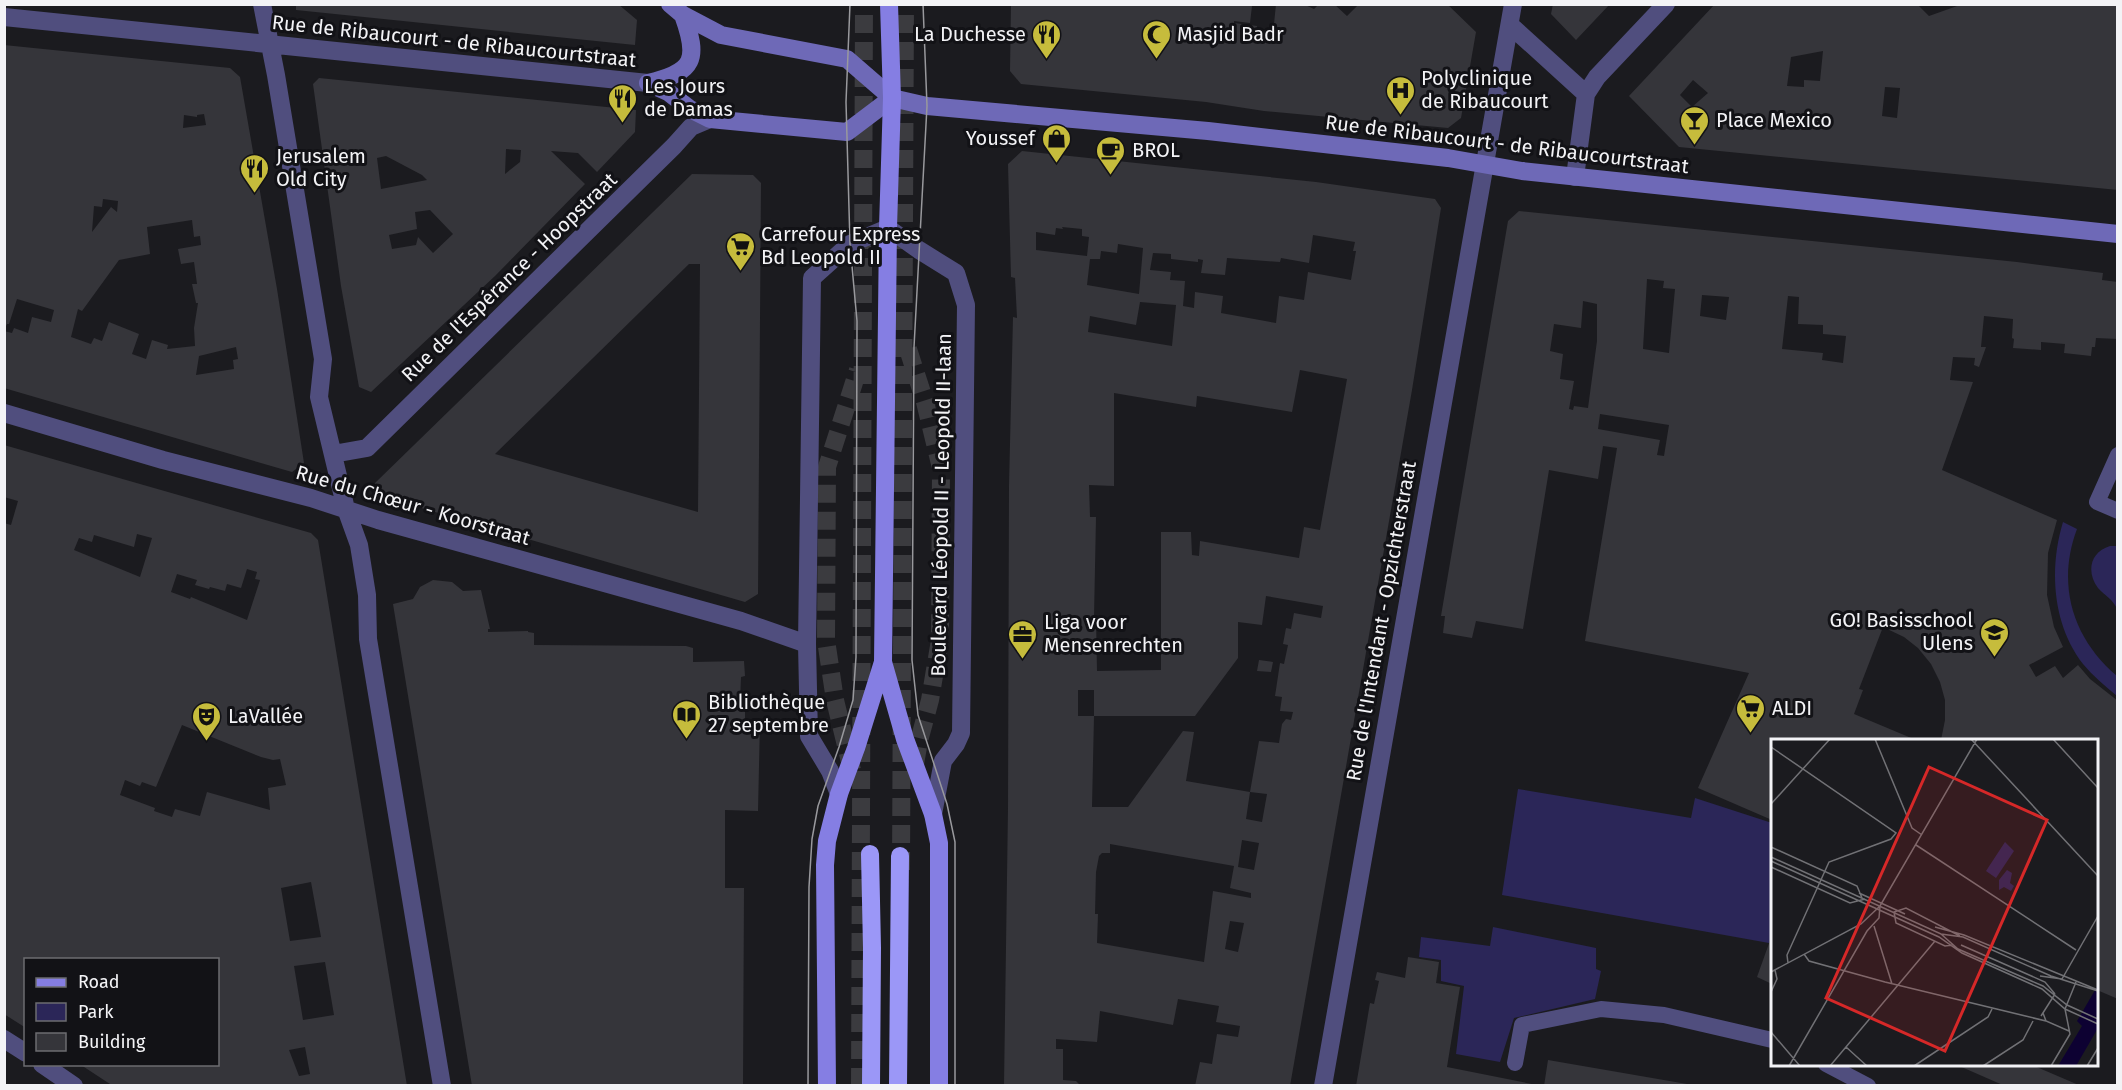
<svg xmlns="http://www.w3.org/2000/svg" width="2122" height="1090" font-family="'Fira Sans',sans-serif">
<rect width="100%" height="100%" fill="#1b1b1f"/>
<!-- green -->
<path fill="#2b2658" d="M2063,522L2077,529C2056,585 2073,639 2117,676V696C2105,686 2093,676 2083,664C2052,624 2049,568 2063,522Z
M2110,546H2117V609C2113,599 2105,596 2098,588C2086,572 2090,552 2110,546Z
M1518,789L1691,818L1695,798L1772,823V934L1769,943L1502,895Z
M1493,927L1596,948V969L1601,971L1595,999L1514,1018L1500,1062L1456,1054L1464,986L1441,981V960L1419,957L1421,937L1490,946Z"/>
<!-- building -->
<path fill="#35353a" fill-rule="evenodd" d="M296,4H618L637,20L635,45L296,10Z
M1011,4L1252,6L1250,23L1234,21V23L1257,26V32L1273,34L1276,4H1303L1314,9L1319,4H1334L1347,16L1359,4H1447L1476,32L1461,118L1448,128L1264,111L1206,102L1021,84L1010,71Z
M1553,4H1610L1576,40L1551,14Z
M1715,4H1917L1929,16L1960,5H2118V190L1679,147L1629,96ZM1823,51L1820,81L1804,80V87L1787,86L1791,57ZM1693,80L1708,93L1692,107L1680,95ZM1885,87L1900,88L1897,118L1882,116Z
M4,45L230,68L240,77L277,289L304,463L292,472L4,388V331L12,333L14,328L28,333L32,317L51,322L54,310L17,299L9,324H7L4,330ZM204,114L206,125L183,128L184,115L197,117V115ZM103,199L118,201L117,212L111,207L92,232L94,206L102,207ZM192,220L194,237L200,236L201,245L178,249L181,264L194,262L197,284H192L196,303H198L194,328L195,346L167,349L168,345L152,340L146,359L132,354L139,334L109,322L102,341L94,338L91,344L71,337L78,309L82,311L119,260L150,254L147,227ZM236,347L238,359L233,360L234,369L196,375L199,356Z
M319,78L636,110L635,132L597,172L578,153L551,151L585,184L495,276L371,392L359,387L341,286L313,84ZM506,149L521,150L520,162L505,174ZM386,156L422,175L427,180L381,189L377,158ZM430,210L453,234L433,253L418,237L416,245L392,249L389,235L417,229L415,212Z
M1022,151L1316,182L1435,199L1441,208L1412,390L1290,1086H1195L1200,1062L1212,1064L1217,1034L1238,1037L1240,1026L1216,1022L1219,1006L1178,999L1173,1025L1100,1011L1097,1042L1056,1039V1049H1063V1080L1076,1081L1081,1086H1004L1008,808L1009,486L1013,317L1017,318L1015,278L1011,277L1008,164ZM1062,227L1082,229V236L1089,237L1087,256L1036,250V232L1055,235L1056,228L1063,229ZM1313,235L1355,242L1353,251H1356L1351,280L1308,272L1304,300L1279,296L1276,323L1221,313L1223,296L1195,292L1194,308L1183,306L1185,281L1170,280L1171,272L1150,270L1153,253L1171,254V259L1198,262V259L1203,260L1201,273L1225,275L1227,258L1280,262L1281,258L1309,263ZM1118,244L1143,248L1139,294L1087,285L1090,259H1100L1101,251L1117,253ZM1140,302L1176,305L1172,346L1088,332L1090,316L1136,325ZM1300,370L1347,379L1320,530L1304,527L1299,558L1200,541L1199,556L1192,555L1191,532H1161V670L1097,671L1096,617H1094L1096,517H1090L1089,485L1114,486V393L1196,407L1197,396L1292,412ZM1266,596L1323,606L1321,618L1294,613L1291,629L1286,628L1283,644L1288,645L1284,664L1280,663L1275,696L1282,697L1280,711L1293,712L1291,720L1286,719L1282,724L1279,743L1259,741L1250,792L1267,794L1262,822L1246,819L1250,792L1186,781L1194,732L1183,731L1128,807H1092L1094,716H1078V690H1094V716H1195L1238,658V622L1262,625ZM1242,840L1259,843L1254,870L1238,867ZM1110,844L1234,866L1230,888L1251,893V898L1213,891L1204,962L1097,943L1098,914H1095L1096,872L1099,856L1102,853H1110ZM1230,921L1244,923L1238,952L1225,949Z
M692,174L753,175L761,183L758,594L745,602L380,496L375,483ZM689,264H700L698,512L495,454Z
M1519,211L2017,262L2103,273L2102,280L2118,282V339L2096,338L2095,347H2092L2091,356L2064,353L2065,344L2041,342V350L2013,348L2014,339L2012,338L2013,319L1984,316L1981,347H1986L1979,367L1974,365L1975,358L1953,357L1950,380L1973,382L1942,470L2057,520L2048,553L2047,595L2054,627L2063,647L2029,665L2036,677L2055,666L2063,678L2078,665L2090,679L2118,701V999L2097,990V741L1941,740L1945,720V700L1940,682L1931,664L1918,648L1904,637L1883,627L1859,689L1863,690L1854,714L1916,740H1772V820L1698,788L1749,673L1585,641L1617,448L1603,446L1598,479L1549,470L1523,629L1476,621L1472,638L1443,633L1445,616H1441L1508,221ZM1647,279L1664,281L1663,288L1675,289L1669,353L1643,349ZM1702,295L1729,297L1726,320L1700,316ZM1788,296L1799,297L1798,324L1823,325V334L1846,336L1843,363L1822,360L1823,353L1782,349ZM1583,301L1597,304V341L1588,408L1574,406L1573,410L1569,409L1574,381L1560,379L1563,354L1550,351L1554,324L1581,328ZM1600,414L1669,425L1664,456L1657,455L1660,440L1598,429Z
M4,445L311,533L318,540L407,1086H113L81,1065H218V960H26V1028L4,1014V523L11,525L18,501L4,497ZM137,534L152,538L140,577L74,550L79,538L92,542L94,535L134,547ZM247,569L257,572L255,579L260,580L247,620L191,597L190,599L171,592L177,574L197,580L195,585L209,589L210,587L225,591L227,584L241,588ZM182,725L261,757L273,760L280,759L286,785L268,788L270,810L207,792L200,816L175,809L172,817L154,811L155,808L120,795L125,780L140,786L142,782L156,787ZM311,882L321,937L290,941L281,888ZM325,962L334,1015L303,1020L294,966ZM305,1047L310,1074L299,1076L289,1050Z
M433,580L452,582L463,591L481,590L490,629H488V632L528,631V632L534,633V645L686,646L693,648V662L744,661L745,676L741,677L740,703H745V721H760L758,811L725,810V888H744L743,1086H472L393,604L413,599L420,587Z
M1259,660L1273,662L1271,672L1257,671Z
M1772,935V984L1757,977Z
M1408,957L1439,962L1436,983L1460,987L1447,1067L1542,1086H1356L1370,1003L1374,1004L1379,981L1375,980L1377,972L1405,978Z
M1548,1060L1687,1084V1086H1544Z
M1957,1065H2032L2081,1086H2005Z"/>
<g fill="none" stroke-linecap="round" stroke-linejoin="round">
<!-- highway-tunnel -->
<path stroke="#3b3b3f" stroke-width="18" stroke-dasharray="18 9" stroke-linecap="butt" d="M908,349L925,402L941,468L940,640L930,700L919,741L914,770
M852,770L835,700L826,640L827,467L858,370
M901,870L905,4
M860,1086L864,4"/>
<!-- lane -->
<path stroke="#504e7e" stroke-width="16" d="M2118,455L2097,502L2118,511
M1515,1063L1522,1025L1601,1009L1664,1015L1772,1040
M1826,1064L1868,1086"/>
<!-- street -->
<path stroke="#504e7e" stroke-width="18" d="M262,4L276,75L323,359L319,397L346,509L359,545L367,595L368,639L442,1086
M4,17L648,83
M1510,25L1586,94
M1575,177L1586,94L1597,77L1666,4
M4,413L163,460L311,498L378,520L741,621L807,644
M333,454L367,448L674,146L691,127L710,119
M839,794L830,771L809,736L807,644L812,278L850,244L888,228L919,250L956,273L966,305L961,733L956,744L943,761L933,814
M4,1039L26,1053
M42,1064L74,1086
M1323,1086L1513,4"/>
<!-- secondary -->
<path stroke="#6e69b7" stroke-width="18" d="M670,4L683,15L721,35L847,59L892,98L927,106L1208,131L1448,158L1522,171L2118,234
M648,83L668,92L690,109L710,119L847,132L892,98
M648,83C695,72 699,59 683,15"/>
<!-- primary -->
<path stroke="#857ee3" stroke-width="18" d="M883,662L905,739L933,814L939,843V1086
M827,1086L825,865L827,841L839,794L856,748L883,662L888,228L892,98L889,4"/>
<!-- highway -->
<path stroke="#9b97f7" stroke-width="18" d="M870,854L872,948L871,1086
M898,1086L900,856"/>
<!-- tram -->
<path stroke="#99999d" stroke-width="1.5" d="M923,4L927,106L914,347L912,660L918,715L947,804L955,842V1086
M808,1086L809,887L812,839L818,806L839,747L853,700L856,657L857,321L850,244L846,102L850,4"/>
</g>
<!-- icons -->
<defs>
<symbol id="restaurant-pin" viewBox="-11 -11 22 30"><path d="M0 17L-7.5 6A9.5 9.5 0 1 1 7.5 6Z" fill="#c6bc3c" stroke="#121216"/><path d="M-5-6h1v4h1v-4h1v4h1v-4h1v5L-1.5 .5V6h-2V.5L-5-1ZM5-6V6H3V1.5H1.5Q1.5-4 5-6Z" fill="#111"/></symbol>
<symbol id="mosque-pin" viewBox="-11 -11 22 30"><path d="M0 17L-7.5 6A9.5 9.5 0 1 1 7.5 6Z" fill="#c6bc3c" stroke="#121216"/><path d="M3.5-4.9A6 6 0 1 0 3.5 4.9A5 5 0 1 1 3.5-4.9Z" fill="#111"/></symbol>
<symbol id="hospital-pin" viewBox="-11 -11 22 30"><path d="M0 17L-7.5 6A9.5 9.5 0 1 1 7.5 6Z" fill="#c6bc3c" stroke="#121216"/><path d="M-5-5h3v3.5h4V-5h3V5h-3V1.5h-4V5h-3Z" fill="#111"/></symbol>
<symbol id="bar-pin" viewBox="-11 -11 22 30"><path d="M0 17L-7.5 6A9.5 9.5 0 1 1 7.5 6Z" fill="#c6bc3c" stroke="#121216"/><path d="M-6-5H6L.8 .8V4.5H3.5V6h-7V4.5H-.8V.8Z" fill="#111"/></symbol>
<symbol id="shop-pin" viewBox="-11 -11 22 30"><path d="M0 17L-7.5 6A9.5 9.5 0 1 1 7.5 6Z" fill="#c6bc3c" stroke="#121216"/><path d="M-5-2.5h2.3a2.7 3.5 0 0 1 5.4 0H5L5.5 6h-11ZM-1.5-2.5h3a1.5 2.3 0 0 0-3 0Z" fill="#111"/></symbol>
<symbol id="cafe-pin" viewBox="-11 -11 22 30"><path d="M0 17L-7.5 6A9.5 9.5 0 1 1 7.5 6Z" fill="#c6bc3c" stroke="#121216"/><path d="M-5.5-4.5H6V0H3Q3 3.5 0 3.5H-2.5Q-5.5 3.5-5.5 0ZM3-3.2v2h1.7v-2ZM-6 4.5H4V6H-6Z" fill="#111"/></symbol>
<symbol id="supermarket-pin" viewBox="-11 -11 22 30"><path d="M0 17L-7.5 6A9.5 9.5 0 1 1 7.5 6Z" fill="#c6bc3c" stroke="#121216"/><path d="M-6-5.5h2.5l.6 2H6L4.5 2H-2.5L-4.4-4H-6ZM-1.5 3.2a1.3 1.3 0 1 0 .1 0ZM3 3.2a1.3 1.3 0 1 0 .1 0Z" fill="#111"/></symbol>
<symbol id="school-pin" viewBox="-11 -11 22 30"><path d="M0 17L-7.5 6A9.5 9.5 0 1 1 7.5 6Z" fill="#c6bc3c" stroke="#121216"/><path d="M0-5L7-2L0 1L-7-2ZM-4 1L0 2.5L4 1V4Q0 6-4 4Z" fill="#111"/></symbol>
<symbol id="office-pin" viewBox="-11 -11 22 30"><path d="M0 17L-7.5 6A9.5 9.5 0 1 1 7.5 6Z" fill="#c6bc3c" stroke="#121216"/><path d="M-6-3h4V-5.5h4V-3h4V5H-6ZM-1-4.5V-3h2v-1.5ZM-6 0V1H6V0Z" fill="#111"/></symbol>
<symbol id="library-pin" viewBox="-11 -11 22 30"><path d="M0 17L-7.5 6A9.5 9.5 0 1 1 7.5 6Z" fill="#c6bc3c" stroke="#121216"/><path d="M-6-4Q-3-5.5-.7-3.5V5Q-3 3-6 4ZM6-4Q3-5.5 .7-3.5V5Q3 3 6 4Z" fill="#111"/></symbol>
<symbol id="theatre-pin" viewBox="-11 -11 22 30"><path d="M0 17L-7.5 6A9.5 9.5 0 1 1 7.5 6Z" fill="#c6bc3c" stroke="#121216"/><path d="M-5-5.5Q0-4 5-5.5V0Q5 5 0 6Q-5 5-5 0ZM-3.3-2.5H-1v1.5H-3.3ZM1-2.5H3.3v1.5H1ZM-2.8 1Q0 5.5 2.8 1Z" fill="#111"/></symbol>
</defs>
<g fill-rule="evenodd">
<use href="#restaurant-pin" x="1030" y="18" width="33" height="45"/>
<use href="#mosque-pin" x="1140" y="18" width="33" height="45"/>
<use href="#hospital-pin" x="1384" y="74" width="33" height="45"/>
<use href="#restaurant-pin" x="606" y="82" width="33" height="45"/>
<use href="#bar-pin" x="1678" y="104" width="33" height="45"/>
<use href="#shop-pin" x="1040" y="122" width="33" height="45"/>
<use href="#cafe-pin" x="1094" y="134" width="33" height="45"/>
<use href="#restaurant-pin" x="238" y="152" width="33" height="45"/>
<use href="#supermarket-pin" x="724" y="230" width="33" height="45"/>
<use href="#school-pin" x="1978" y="616" width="33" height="45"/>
<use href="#office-pin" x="1006" y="618" width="33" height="45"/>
<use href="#supermarket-pin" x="1734" y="692" width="33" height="45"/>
<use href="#library-pin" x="670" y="698" width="33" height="45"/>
<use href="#theatre-pin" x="190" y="700" width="33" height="45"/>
</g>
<g text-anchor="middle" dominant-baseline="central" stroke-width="6" stroke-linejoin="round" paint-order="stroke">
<!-- poi labels -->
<g font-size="20" fill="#f3f3f6" stroke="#121216" text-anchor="start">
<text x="1026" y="34" text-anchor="end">La Duchesse</text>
<text x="1177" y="34">Masjid Badr</text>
<text x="1421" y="78">Polyclinique<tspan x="1421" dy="23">de Ribaucourt</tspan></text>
<text x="644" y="86">Les Jours<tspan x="644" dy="23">de Damas</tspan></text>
<text x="1716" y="120">Place Mexico</text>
<text x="1035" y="138" text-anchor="end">Youssef</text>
<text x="1132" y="150">BROL</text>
<text x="276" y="156">Jerusalem<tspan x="276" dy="23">Old City</tspan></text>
<text x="761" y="234">Carrefour Express<tspan x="761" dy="23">Bd Leopold II</tspan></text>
<text x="1973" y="620" text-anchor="end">GO! Basisschool<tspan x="1973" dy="23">Ulens</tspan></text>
<text x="1044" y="622">Liga voor<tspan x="1044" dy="23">Mensenrechten</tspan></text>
<text x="708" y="702">Bibliothèque<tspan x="708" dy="23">27 septembre</tspan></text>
<text x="1772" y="708">ALDI</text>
<text x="228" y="716">LaVallée</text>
</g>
<!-- street labels -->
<g font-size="20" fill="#f3f3f6" stroke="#121216">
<text transform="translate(454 41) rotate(6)">Rue de Ribaucourt - de Ribaucourtstraat</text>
<text transform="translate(1507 144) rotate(7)">Rue de Ribaucourt - de Ribaucourtstraat</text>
<text transform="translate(509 277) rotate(-44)">Rue de l'Espérance - Hoopstraat</text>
<text transform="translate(413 505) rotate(16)">Rue du Chœur - Koorstraat</text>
<text transform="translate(941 505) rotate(-89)">Boulevard Léopold II - Leopold II-laan</text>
<text transform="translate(1381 621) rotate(-80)">Rue de l'Intendant - Opzichterstraat</text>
</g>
</g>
<!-- overview -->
<g transform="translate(1771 739)">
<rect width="327" height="327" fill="#1b1b1f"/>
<path d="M234,103L243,112L225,139L215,132ZM236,131L241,134L239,144L243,147L240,152L233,148L228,151V141Z" fill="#2b2658"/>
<path d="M327,246V289L305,327H287L311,287L306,282Z" fill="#0d0132"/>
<path fill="none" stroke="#717175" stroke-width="1.5" d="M104,0L141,89L151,96M200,0L327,137M282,0L327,49M0,8L125,94L120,100L58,123L16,216L17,224M0,65L59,0M145,106L305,211M0,108L86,147L91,159M0,118L170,195L192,198L280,237L327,252M0,122L168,198L191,214L271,250L294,270L327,285M0,128L79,164L94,160M88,154L134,175M103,187L121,245M164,188L193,196L327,251M170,195L187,210L272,247L296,266L327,280M182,206L174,207L125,184L123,173L135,169L189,197M190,206L274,243L284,255M33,215L38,222L114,243L275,282M0,233L90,185L109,167L206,0M269,237L291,240M291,240L327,177M0,253L6,240L4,231M272,274L275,282L298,292M270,277L284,255M0,293L29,327M75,308L96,327M18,327L96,192L108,179L109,167M59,327L164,202M143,327L217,278L221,270M212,327L252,301L262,282M280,327L299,295L294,270L305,243M316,327L327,309"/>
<path fill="#d62828" fill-opacity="0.15" stroke="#d62828" stroke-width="3" d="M158,28L276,81L174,312L55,259Z"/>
<rect width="327" height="327" fill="none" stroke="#f3f3f6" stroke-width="3"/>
</g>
<!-- border -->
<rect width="2122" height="1090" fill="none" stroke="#f3f3f6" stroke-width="12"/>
<!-- legend -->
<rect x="24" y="958" width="195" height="108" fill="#121216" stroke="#6c6c70" stroke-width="1.5"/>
<rect x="36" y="978" width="30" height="9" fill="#857ee3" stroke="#6c6c70" stroke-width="1.5"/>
<text x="78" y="988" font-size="18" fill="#f3f3f6">Road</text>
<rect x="36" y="1003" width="30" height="18" fill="#2b2658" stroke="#6c6c70" stroke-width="1.5"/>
<text x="78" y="1018" font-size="18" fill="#f3f3f6">Park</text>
<rect x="36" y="1033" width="30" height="18" fill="#35353a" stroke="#6c6c70" stroke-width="1.5"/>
<text x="78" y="1048" font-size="18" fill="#f3f3f6">Building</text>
</svg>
